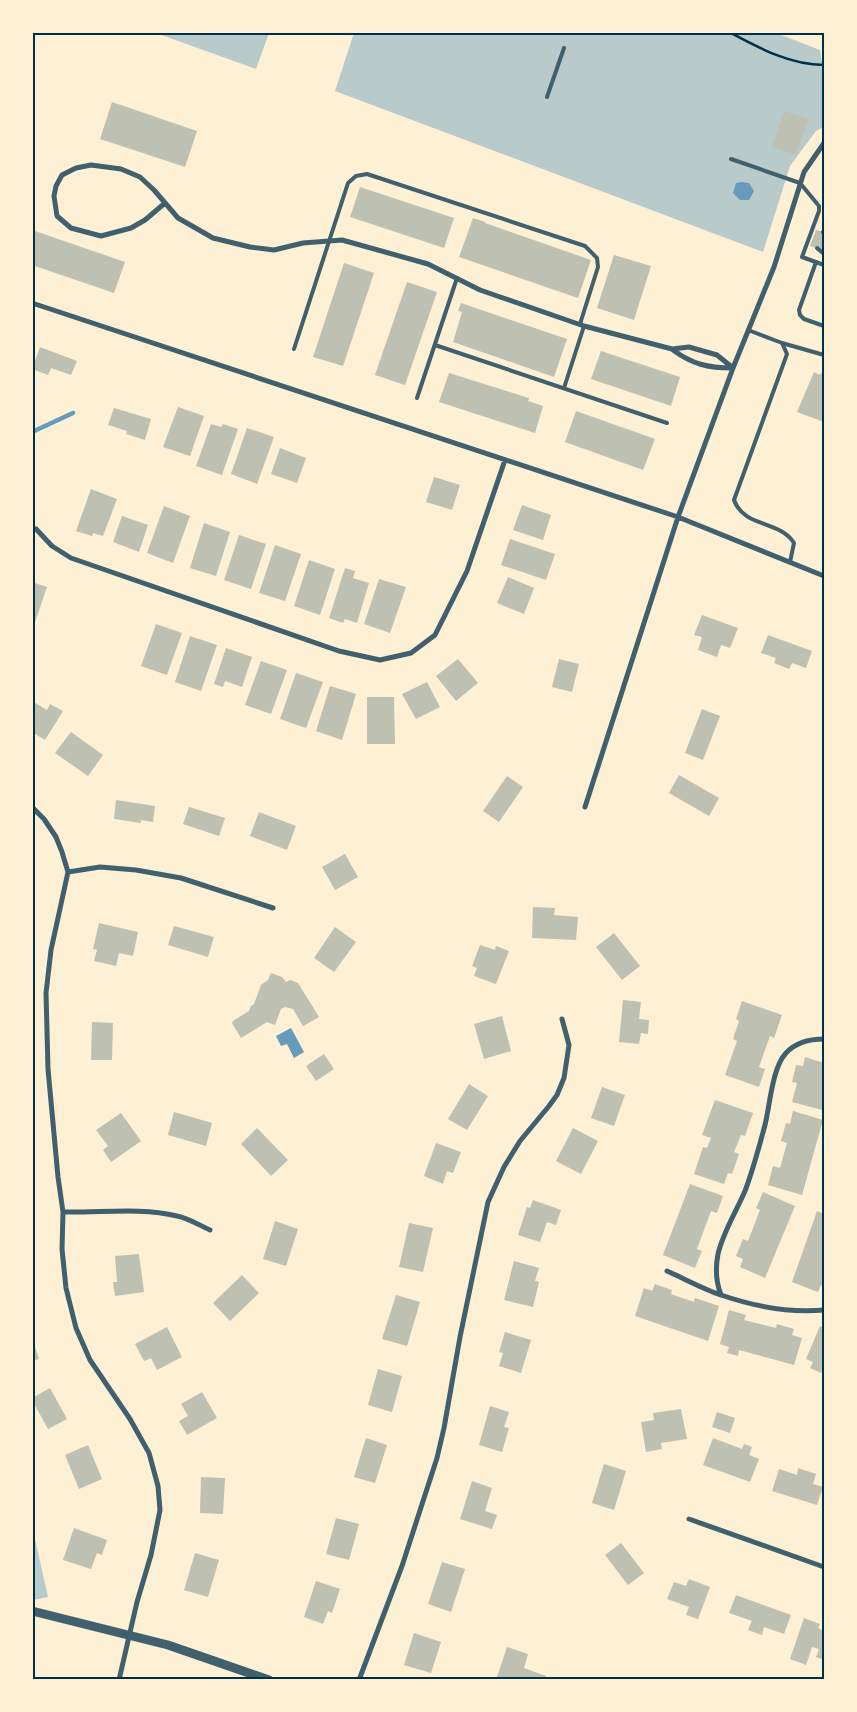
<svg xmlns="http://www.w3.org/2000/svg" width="857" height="1712" font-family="Georgia,serif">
<rect width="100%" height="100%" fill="#fdf0d5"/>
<!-- green -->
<path fill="#b9caca" d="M156,33H269L256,69Z
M354,33H776L820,50L824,75V127L816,131L790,166L763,252L335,91Z
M32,1526L48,1597L33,1600H32Z"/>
<!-- water -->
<path fill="#669bbc" d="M742,182L749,183L754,191L749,200H740L733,193L736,183Z
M291,1028L304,1052L294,1058L287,1044L281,1046L276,1036Z"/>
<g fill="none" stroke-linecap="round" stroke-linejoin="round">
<!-- stream -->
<path stroke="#669bbc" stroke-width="4.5" d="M32,432L73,413"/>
</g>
<!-- building -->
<path fill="#bec0b2" d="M112,102L197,131L185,167L100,139Z
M784,111L809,119L796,155L772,147Z
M360,187L454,218L444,248L350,217Z
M473,218L485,222V223L591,260L578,298L459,257Z
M32,230L125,262L114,293L32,265Z
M816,230L824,232V250L810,246Z
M614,255L651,266L634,320L597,308Z
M344,263L374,273L343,366L313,357Z
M407,282L437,292L405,385L375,375Z
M461,303L567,339L554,377L453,342L462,312L458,311Z
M40,347L77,361L71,375L51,368L48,375L32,369Z
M601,351L680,377L671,406L591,379Z
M814,372L820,375L821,373L824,374V422L797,412Z
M449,373L529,398L528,401L543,406L535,433L439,402Z
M178,407L204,416L190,456L163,447Z
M114,408L151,419L145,440L126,434L127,431L108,425Z
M576,411L655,439L643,470L565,442Z
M211,424L221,427L223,424L238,429L222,475L196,466Z
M247,428L274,437L257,484L231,474Z
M280,448L306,458L297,483L271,474Z
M434,477L460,485L452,510L426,502Z
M91,489L117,499L103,536L93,533L92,536L76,531Z
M522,505L551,515L543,540L513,530Z
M164,506L190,516L173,563L147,553Z
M122,516L148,525L139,552L113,542Z
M204,523L230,532L216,576L190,568Z
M239,535L266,544L251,589L224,580Z
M510,539L555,554L546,580L501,565Z
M275,545L301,554L285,601L259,593Z
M309,560L335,569L320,615L294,606Z
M345,568L355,571L353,578L369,583L357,623L345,619L343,623L329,618Z
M508,577L534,588L524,614L497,603Z
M379,579L406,587L390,633L364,624Z
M32,582L47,587L33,628H32Z
M702,615L738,628L730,648L721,645L717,657L698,650L702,637L694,635Z
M156,624L182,633L167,675L141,666Z
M768,635L812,651L806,668L792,663L789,669L774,663L776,658L761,653Z
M190,636L217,645L201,691L175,682Z
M226,648L252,657L242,687L225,681L223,687L214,684Z
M458,659L478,683L456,701L436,676Z
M559,659L579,664L572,692L552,687Z
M261,661L287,670L271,714L245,705Z
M296,673L323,682L306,728L280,719Z
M427,682L440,707L416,719L402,694Z
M330,686L356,694L342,740L316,731Z
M367,697H394L395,744H367Z
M32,701L47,710L50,704L63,711L45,740L32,732Z
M702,709L720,716L703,760L685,753Z
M71,732L103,755L88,776L55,753Z
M679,775L719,798L709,816L669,793Z
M507,776L523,787L499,822L483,811Z
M116,800L155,806L153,822L141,820V823L114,819Z
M189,807L225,818L219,836L183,824Z
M259,812L296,826L287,850L250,836Z
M345,854L358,877L335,890L322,867Z
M533,907L555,908L554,915L578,917L576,940L532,938Z
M99,923L138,932L133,956L119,953L116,966L94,961L97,950L93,949Z
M174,926L214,937L208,957L168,945Z
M335,927L356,942L334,972L314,958Z
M614,933L640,966L622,980L596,947Z
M480,945L495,950L496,946L509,951L496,984L474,976L477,968L472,966Z
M271,973L282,977L286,982L290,980L298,983L319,1017L303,1026L293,1009L285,1007L281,1009L275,1025L267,1022L241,1038L232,1023L233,1021L249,1011L251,1006L254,1004L261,985L268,980Z
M623,1000L641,1002L639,1019L649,1020L648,1034L641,1033L639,1044L619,1042Z
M742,1001L782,1015L774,1038L770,1036L759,1067L765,1069L759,1087L725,1075L737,1041L733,1039L739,1021L736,1019Z
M502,1016L511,1051L484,1059L474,1024Z
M92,1022L113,1023L112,1060H91Z
M324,1054L334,1069L316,1081L306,1066Z
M805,1057L824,1063V1101L822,1110L792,1102L797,1083L792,1082L796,1065L803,1066Z
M469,1084L488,1096L467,1130L448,1119Z
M602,1087L625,1095L614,1126L591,1118Z
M715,1100L753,1113L745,1136L741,1135L734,1152L739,1154L732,1174L728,1173L724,1184L694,1174L703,1147L707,1148L711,1138L702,1135Z
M793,1111L823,1120L802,1195L768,1185L773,1166L780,1168L787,1143L781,1141L786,1123L790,1124Z
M174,1112L212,1123L206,1146L168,1135Z
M121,1113L141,1141L111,1162L103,1150L108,1146L96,1130Z
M257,1128L288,1160L271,1176L241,1144Z
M573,1128L598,1141L581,1174L556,1161Z
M436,1143L461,1152L453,1173L447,1171L443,1184L424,1176Z
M690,1184L723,1196L717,1213L711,1211L697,1249L702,1251L695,1268L663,1255Z
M763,1192L795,1206L765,1278L740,1267L743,1259L736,1256L743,1239L748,1241L760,1210L756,1208Z
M533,1200L561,1210L556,1225L547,1222L540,1242L518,1235L527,1207L530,1208Z
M817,1211L824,1214V1286L821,1285L818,1292L792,1282Z
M275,1221L298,1229L286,1266L263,1259Z
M409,1223L433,1228L423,1272L399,1267Z
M139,1254L144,1292L115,1296L113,1282H117L115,1256Z
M514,1261L539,1268L535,1281L539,1282L533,1307L504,1300Z
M242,1275L259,1293L230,1321L213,1303Z
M655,1284L672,1290L671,1294L694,1302L695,1298L719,1306L708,1341L635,1316L644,1288L652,1291Z
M396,1295L420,1302L407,1346L382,1339Z
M729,1310L746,1315L744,1320L776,1328L777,1324L794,1329L792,1335L802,1338L794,1365L739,1350L738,1356L727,1353L729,1347L720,1344Z
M820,1326L824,1328V1371L822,1370L821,1373L810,1368L813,1362L806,1359Z
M167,1327L182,1357L157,1370L151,1358L144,1361L135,1344Z
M505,1332L531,1340L521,1373L499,1366L503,1353L499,1352Z
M32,1337L39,1359L32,1361Z
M378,1369L402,1376L392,1412L368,1405Z
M50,1388L67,1419L48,1429L32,1400V1398Z
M202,1392L217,1418L187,1435L179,1421L188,1416L181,1404Z
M490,1406L509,1412L504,1427L509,1428L502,1452L479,1445Z
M681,1409L687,1439L661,1443L662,1449L646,1452L641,1422L654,1420L653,1413Z
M717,1412L735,1418L730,1433L712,1427Z
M366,1438L387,1445L375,1483L354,1477Z
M713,1438L742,1449L744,1444L752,1447L749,1455L759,1459L750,1482L703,1465Z
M88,1445L102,1479L79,1489L65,1455Z
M604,1464L626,1471L614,1510L592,1503Z
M798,1468L816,1474L813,1484L823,1487L817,1505L772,1491L779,1469L797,1475Z
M201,1477L225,1478L223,1514L200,1513Z
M472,1481L492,1488L485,1511L497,1515L492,1529L460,1519Z
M336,1518L359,1524L349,1560L326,1554Z
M74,1528L107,1540L102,1555L97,1553L91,1569L63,1560Z
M621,1543L644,1573L628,1585L605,1555Z
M195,1553L219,1560L208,1597L184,1590Z
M442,1562L465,1569L451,1612L428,1604Z
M689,1579L710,1587L698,1619L686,1615L689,1607L667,1599L674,1582L686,1586Z
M316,1581L340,1589L332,1613L328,1611L323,1624L304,1617Z
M736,1595L791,1615L784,1634L764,1627L762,1635L748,1630L752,1621L729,1613Z
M804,1618L820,1624L818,1628L824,1631V1660L816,1657L819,1649L812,1647L806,1665L790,1659Z
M414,1633L441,1642L431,1673L404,1665Z
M507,1647L528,1654L524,1668L546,1676L544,1680H496Z"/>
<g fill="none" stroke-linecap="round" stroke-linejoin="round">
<!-- path -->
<path stroke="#003049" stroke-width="2.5" d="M729,32C759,48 790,65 824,65"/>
<!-- service -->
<path stroke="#3f606c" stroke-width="4" d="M547,97L564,48
M731,159L800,183L819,206V211L802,257L824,265
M823,232H824
M817,248L824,254
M816,262L799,310L800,315L804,319L824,326
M748,330L782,343L787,354L734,500C744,528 780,520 794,543L790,562
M782,343L824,355
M435,345L667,423
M294,349L348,183L356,176L367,174L585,246L597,258L598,267L580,324
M564,388L584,326
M417,398L457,278"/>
<!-- minor -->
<path stroke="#3f606c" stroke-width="5" d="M165,203L145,220L131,228L101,236L71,228L57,216L54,196L56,186L62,175L76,168L91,165L121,169L140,177L154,190L178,218L213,238L250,247L274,250L303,243L342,240L428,264L480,290L584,326L672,349L689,347L717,355L733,368
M32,303L678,517L824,576
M673,350C692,364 708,368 732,368
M36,529L52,546L71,558L339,651L380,660L411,653L435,635L467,571L505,460
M32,807L44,819L56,837L62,852L68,872L51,950L46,993L48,1069L58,1177L63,1212L62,1249L66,1288L76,1328L90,1360L130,1419L149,1453L158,1486L160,1510L151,1555L137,1602L119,1680
M585,807L678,517L733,368L774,267L804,172L824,143
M68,872L100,867L136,870L181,878L273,908
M63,1212C101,1213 140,1207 177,1216C188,1218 199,1225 210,1230
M667,1271C685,1279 703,1289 721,1295C753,1306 791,1313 824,1310
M721,1295C716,1282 715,1269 718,1254C723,1232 736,1212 745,1191C753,1170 759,1147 765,1125C770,1105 772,1068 786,1053C796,1042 811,1039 824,1039
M689,1519L824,1567
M359,1680L402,1566L437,1458L444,1428L460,1337L488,1202L504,1167L520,1141L549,1106L557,1095L564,1078L569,1045L562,1019"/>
<!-- tertiary -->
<path stroke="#3f606c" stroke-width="9" d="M32,1611L168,1645L269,1680"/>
</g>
<!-- border -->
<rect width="857" height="1712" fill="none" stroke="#fdf0d5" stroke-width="68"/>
<rect x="34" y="34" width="789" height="1644" fill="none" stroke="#003049" stroke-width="2"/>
</svg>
